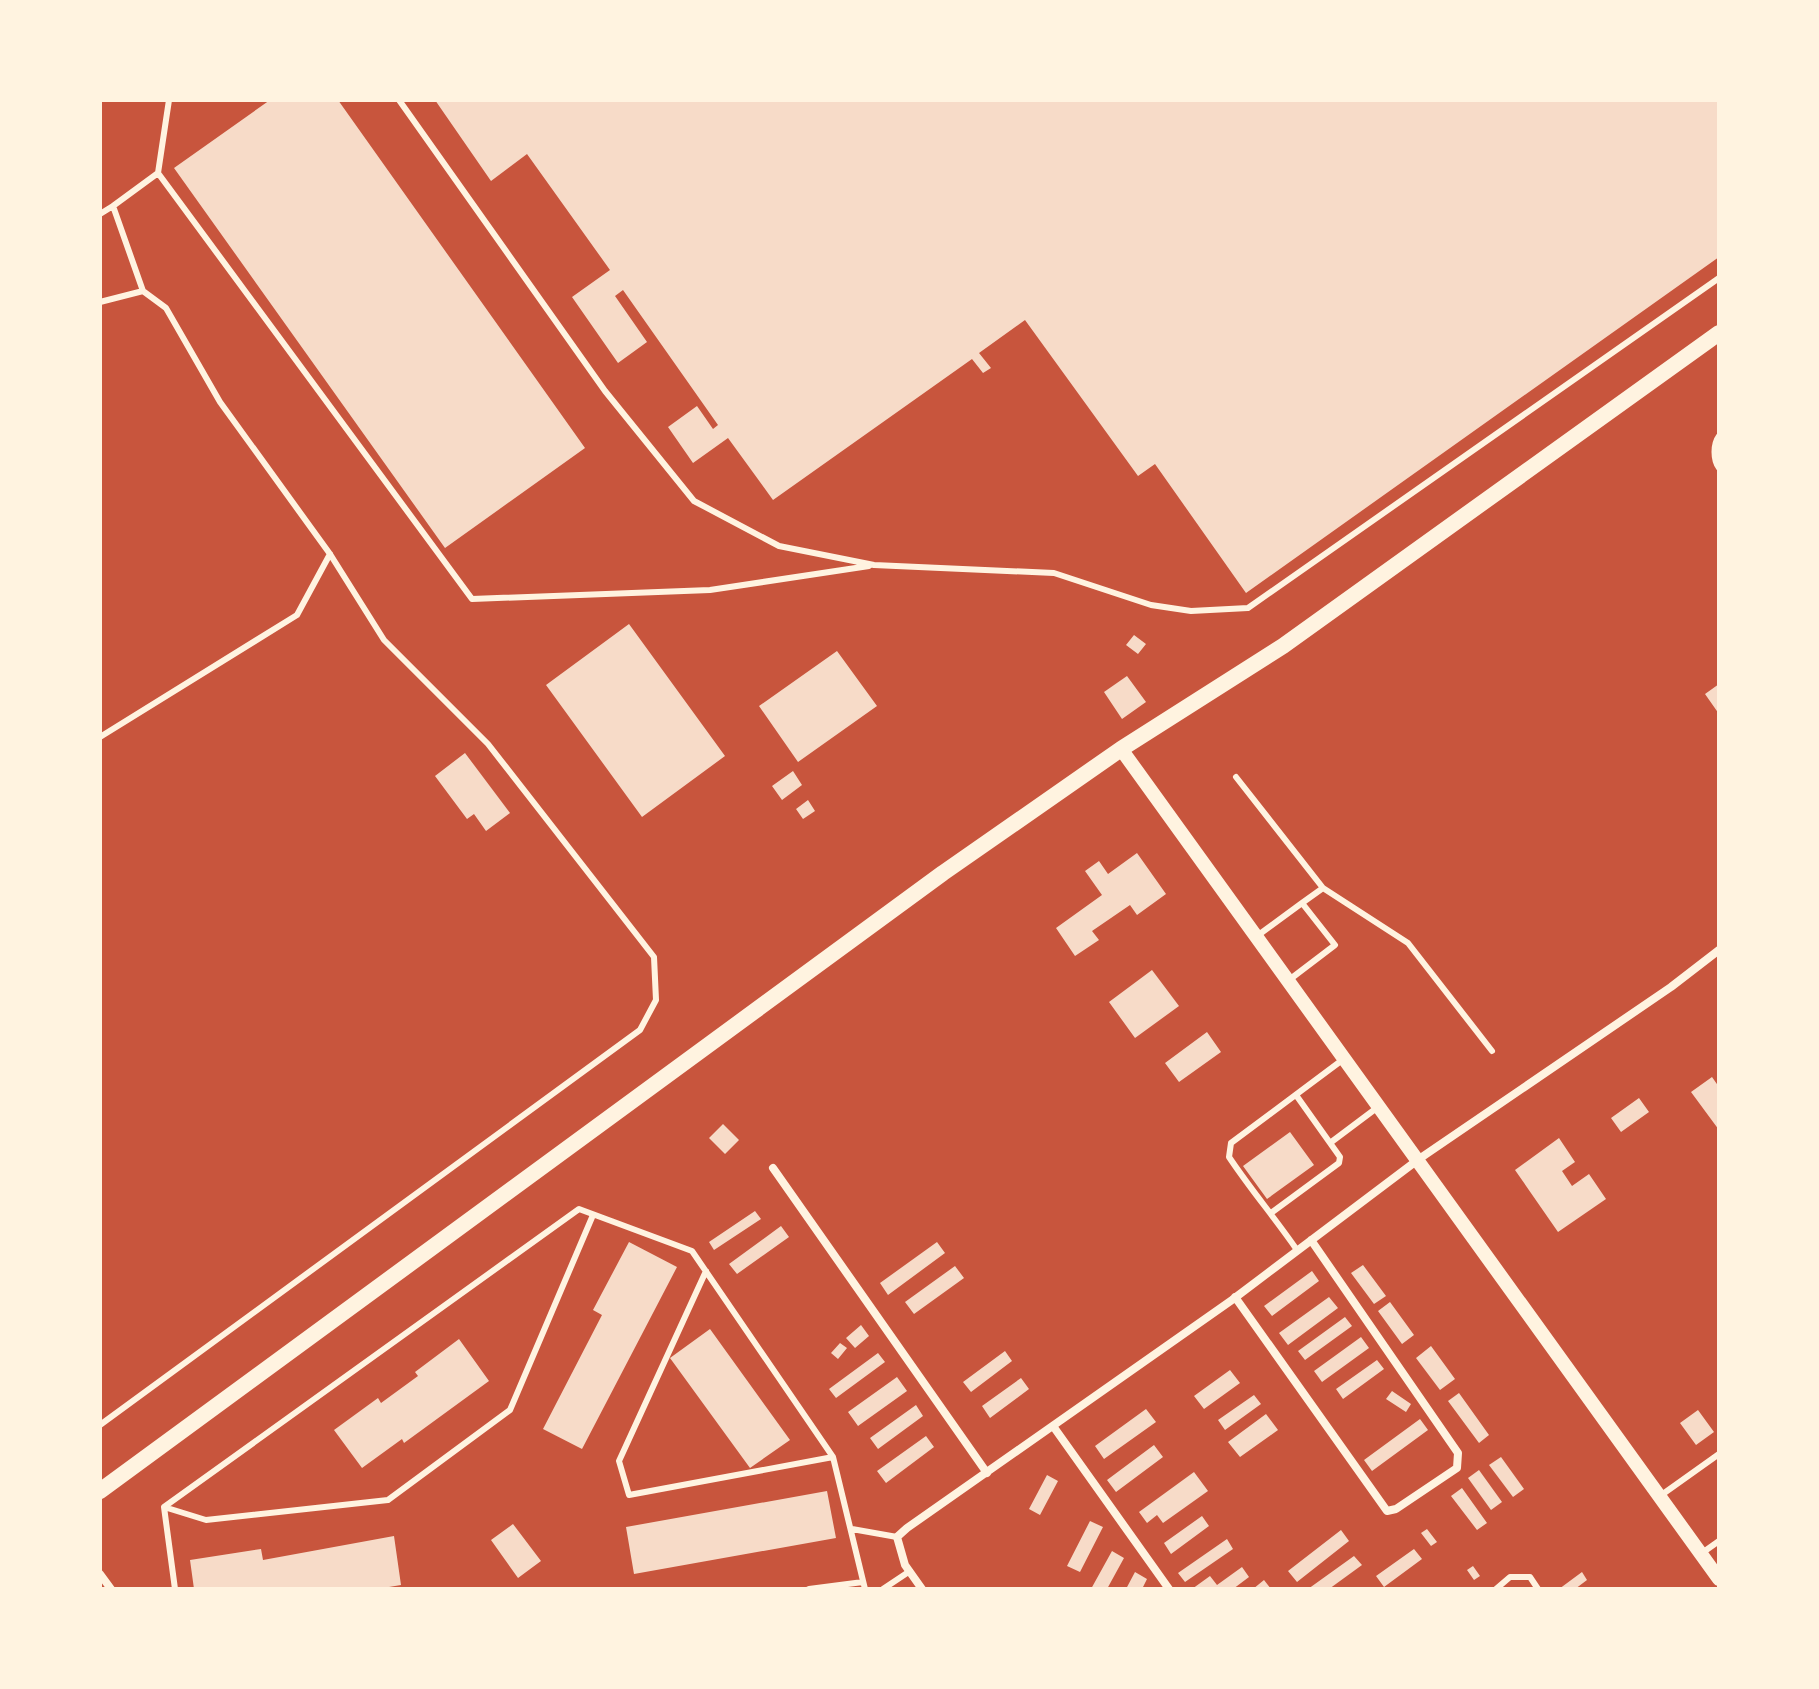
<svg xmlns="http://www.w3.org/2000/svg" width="1819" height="1689" font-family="Montserrat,sans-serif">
<rect width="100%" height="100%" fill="#c8553d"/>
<!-- building -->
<path fill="#f7dbc8" d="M270,100H338L585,448L445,548L174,168Z
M435,100H1719V257L1246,593L1155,464L1138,476L1025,320L979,353L991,368L983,373L972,359L773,500L728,438L693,463L668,427L697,406L713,429L718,425L623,290L615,296L647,342L618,363L572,297L610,270L527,154L491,181Z
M629,624L725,756L642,817L546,685Z
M1134,635L1146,644L1138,654L1126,645Z
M837,651L877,706L798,762L759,706Z
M1127,676L1146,702L1122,719L1104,692Z
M1719,684V714L1705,694Z
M465,753L510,813L486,831L474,814L467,819L435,776Z
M793,771L802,785L782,800L772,786Z
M808,800L815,811L803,819L796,809Z
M1137,853L1166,894L1137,915L1130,905L1092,931L1099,940L1075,956L1056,928L1102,895L1085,871L1099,861L1108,874Z
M1152,970L1179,1006L1135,1038L1109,1002Z
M1207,1032L1221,1052L1179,1082L1165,1063Z
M1712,1077L1719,1087V1130L1691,1092Z
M1639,1098L1649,1112L1621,1132L1611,1118Z
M723,1124L739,1140L725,1154L709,1138Z
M1290,1132L1314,1165L1267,1199L1243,1166Z
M1559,1138L1575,1162L1562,1171L1572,1186L1589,1174L1606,1199L1558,1232L1515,1170Z
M755,1211L761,1219L714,1250L709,1242Z
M781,1226L789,1237L737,1274L729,1264Z
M629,1242L677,1267L582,1449L543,1429L602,1315L593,1310Z
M937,1242L945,1253L888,1295L880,1283Z
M1363,1265L1386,1296L1374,1304L1351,1273Z
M955,1266L964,1278L914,1314L905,1302Z
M1312,1271L1319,1281L1272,1316L1264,1306Z
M1329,1297L1338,1308L1288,1345L1279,1333Z
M1390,1302L1414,1335L1402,1344L1378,1311Z
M1345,1317L1352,1326L1305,1360L1298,1351Z
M861,1325L869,1336L855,1348L846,1338Z
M710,1329L790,1440L750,1468L670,1358Z
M1361,1337L1369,1348L1322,1382L1314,1371Z
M459,1339L489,1381L404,1443L402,1439L362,1468L334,1430L378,1398L381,1403L418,1376L415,1372Z
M840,1343L847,1348L838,1359L831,1353Z
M1431,1346L1455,1379L1440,1390L1416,1358Z
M1005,1351L1012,1361L971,1392L963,1382Z
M878,1353L885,1362L836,1398L829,1389Z
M1377,1360L1384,1369L1343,1399L1336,1389Z
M1230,1370L1240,1383L1204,1409L1194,1396Z
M897,1377L907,1391L858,1426L848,1412Z
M1021,1378L1029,1389L990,1418L982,1406Z
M1392,1391L1411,1404L1406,1412L1386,1399Z
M1459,1393L1489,1435L1479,1443L1448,1401Z
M1254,1395L1261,1404L1225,1430L1218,1420Z
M916,1405L923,1416L878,1449L870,1438Z
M1146,1409L1156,1422L1104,1459L1095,1446Z
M1698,1410L1714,1432L1696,1445L1680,1423Z
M1266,1414L1278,1430L1240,1457L1228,1442Z
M1420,1419L1428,1430L1372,1471L1364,1460Z
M926,1436L934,1447L886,1483L877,1471Z
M1154,1445L1163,1457L1116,1492L1107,1480Z
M1501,1457L1524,1489L1513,1497L1489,1465Z
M1479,1470L1502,1502L1491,1510L1468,1478Z
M1194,1472L1208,1491L1163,1523L1157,1515L1147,1523L1139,1512Z
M1047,1475L1058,1481L1040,1515L1029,1509Z
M1462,1488L1487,1523L1477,1530L1451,1496Z
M827,1491L836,1538L634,1574L626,1527Z
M1202,1516L1209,1526L1171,1554L1164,1543Z
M1090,1521L1103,1527L1080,1572L1067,1566Z
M513,1524L541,1561L518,1578L491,1540Z
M1427,1529L1437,1542L1431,1546L1421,1533Z
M1341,1530L1349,1541L1297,1582L1288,1571Z
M394,1536L401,1585L377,1589H194L190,1560L261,1549L263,1560Z
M1227,1539L1233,1549L1185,1582L1178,1573Z
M1414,1549L1422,1559L1384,1587L1376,1576Z
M1112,1551L1124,1558L1107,1589H1091Z
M1354,1556L1362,1565L1329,1589H1308Z
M1473,1566L1480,1576L1474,1580L1467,1570Z
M1242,1567L1249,1577L1233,1589H1192L1210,1576L1217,1585Z
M1135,1572L1147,1579L1142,1589H1126Z
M1582,1572L1587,1580L1575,1589H1559Z
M1264,1580L1271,1589H1253Z"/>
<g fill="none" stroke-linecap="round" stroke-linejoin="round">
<!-- service -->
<path stroke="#fff3e0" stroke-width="6" d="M399,100L605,391L694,501L779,546L874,565L1054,573L1151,605L1191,611L1248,608L1719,278
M158,173L169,100
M100,214L113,206
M143,291L113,206L158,173L472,599L710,590L869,566
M100,302L143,291L166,308L220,402L330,554L384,640L488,744L654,957L656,1000L640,1030L100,1425
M1719,436C1713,444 1713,460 1719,468
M100,737L297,615L330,554
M1236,777L1323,888L1302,903
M1323,888L1408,943L1492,1051
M1257,936L1302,903L1335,945L1289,980
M1330,1143L1378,1107
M1271,1213L1339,1163L1340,1157L1296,1095
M1297,1250C1275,1218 1251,1190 1229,1157L1231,1143L1345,1058
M706,1271L619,1461L629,1495L833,1457
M1660,1496L1719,1454
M164,1507L206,1520L388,1500L510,1410L593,1215
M852,1529L897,1537
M1702,1553L1719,1541
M175,1589L164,1507L579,1209L692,1251L833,1457L865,1589
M809,1589L863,1582
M883,1589L910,1571
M1496,1589L1510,1577H1530L1538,1589"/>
<!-- minor -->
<path stroke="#fff3e0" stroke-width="8" d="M773,1168L987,1473
M1235,1297L1387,1511L1396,1509L1457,1468L1458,1453L1311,1240
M1053,1426L1169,1589
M100,1574L111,1589
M922,1589L905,1565L897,1537L907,1528L1232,1300L1419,1159L1671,987L1719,950"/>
<!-- tertiary -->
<path stroke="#fff3e0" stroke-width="14" d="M1121,749L1719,1579"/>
<!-- secondary -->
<path stroke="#fff3e0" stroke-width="16" d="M100,1491L943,873L1121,749L1283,646L1719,333"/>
</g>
<!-- border -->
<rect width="1819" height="1689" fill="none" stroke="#fff3e0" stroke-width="204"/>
</svg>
